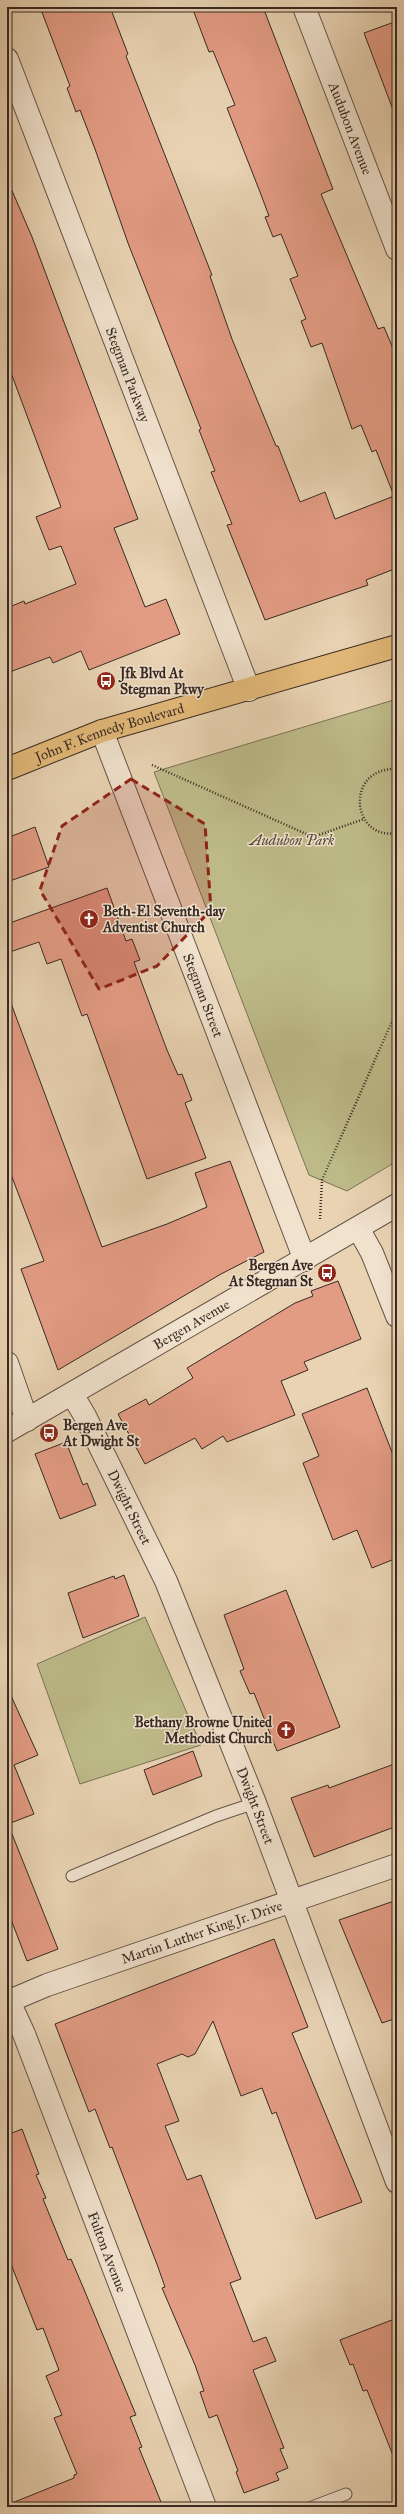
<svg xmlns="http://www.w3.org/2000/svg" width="404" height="2514" font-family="'IM FELL Great Primer',serif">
<rect width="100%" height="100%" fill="#e9d3b3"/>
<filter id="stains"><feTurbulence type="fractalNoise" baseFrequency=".005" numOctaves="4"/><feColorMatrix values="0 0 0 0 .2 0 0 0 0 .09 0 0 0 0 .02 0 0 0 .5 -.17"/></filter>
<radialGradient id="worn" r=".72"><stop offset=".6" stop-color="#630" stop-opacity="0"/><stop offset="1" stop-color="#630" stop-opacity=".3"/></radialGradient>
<!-- green -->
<path fill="#bdba88" stroke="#7a7256" d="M397,699V1161L347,1191L309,1175L154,772Z
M145,1617L201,1745L80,1784L37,1664Z"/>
<!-- building -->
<path fill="#e39c84" stroke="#372923" d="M40,7H110L128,54L126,56L212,275L210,276L232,339L276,446H278L300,502L325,492L335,519L394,496L376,450L372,452L361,425L352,429L322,343L311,347L301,321L306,319L290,279L298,276L281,234L273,237L265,217L269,216L260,192L227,108L235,105L213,51L209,52L192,7H263L333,189L321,194L378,329L384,327L397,358V568L366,580L368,585L265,620L227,525L232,524L211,472L215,471L199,430L201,429L128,243L95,149L80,110L76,112L67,88L70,86Z
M397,21V115H395L364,33Z
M7,179L32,237L138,519L114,528L145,607L166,599L180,634L89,670L81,651L53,663L50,657L7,673V608L24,601L25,604L76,584L61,546L49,550L36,517L61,507L7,362Z
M35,827L49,867L7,882V838Z
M107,888L126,941L132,939L140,960L134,962L167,1050L178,1075L182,1074L192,1100L185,1103L206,1158L147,1179L87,1014L82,1016L61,959L47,964L39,942L7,953V924Z
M7,998H9L102,1247L167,1224L207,1207L195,1173L230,1161L264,1252L221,1274L58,1370L21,1269L44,1261L7,1164Z
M338,1281L361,1339L304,1362L308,1370L281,1381L295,1415L227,1442L223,1436L202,1449L195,1438L145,1464L118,1414L146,1399L149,1405L193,1378L187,1368L295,1303L313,1296L311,1291Z
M367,1388L397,1465V1558L372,1568L357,1530L333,1540L303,1463L319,1456L302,1414Z
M66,1442L83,1485L87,1483L96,1505L60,1519L35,1454Z
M124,1575L139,1616L83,1638L68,1593L114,1576L115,1579Z
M286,1590L340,1727L277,1751L254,1693L250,1694L240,1671L244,1669L224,1615Z
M7,1687L38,1755L14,1765L34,1814L8,1824L58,1949L27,1961L7,1909Z
M193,1751L202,1776L153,1795L144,1770Z
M397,1763V1826L314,1857L291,1798L328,1785L329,1788Z
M397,1900V2018L382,2023L339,1920Z
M274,1939L308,2027L292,2033L362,2202L316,2219L276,2112L272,2114L262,2088L241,2096L213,2021L195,2054L188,2057L182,2054L157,2064L179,2121L165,2126L187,2180L201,2175L241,2279L230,2283L253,2342L266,2337L276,2361L253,2370L284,2448L280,2449L288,2468L276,2473L279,2480L244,2493L236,2472L238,2471L217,2415L209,2418L200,2392L204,2391L195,2365L162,2288L165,2287L158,2267L112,2147L110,2148L95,2109L89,2112L55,2024Z
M22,2129L39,2174L36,2175L46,2198L43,2199L68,2260L71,2259L83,2287L136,2415L130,2417L142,2447L139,2448L163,2507H7V2505L74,2478V2475L77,2474L54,2418L62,2415L46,2376L59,2370L43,2328L37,2330L7,2254V2135Z
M397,2318V2463H396L367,2390L363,2391L353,2364L350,2365L340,2340Z"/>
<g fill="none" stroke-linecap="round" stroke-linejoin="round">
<defs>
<path id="service" d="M72,1876L216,1816L255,1803
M312,2507L346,2494"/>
<g id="minor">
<path id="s1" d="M304,7L397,249"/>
<path id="s2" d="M7,59L249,690"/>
<path id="s3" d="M102,731L305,1260"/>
<path d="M358,1228L372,1253L397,1316"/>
<path d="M7,1363L27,1420"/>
<path id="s4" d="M72,1394L85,1416L166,1581L255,1803L397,2182"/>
</g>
<g id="tertiary">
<path id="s5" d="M7,1431L397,1205"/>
<path id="s6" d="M7,1997L24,2034L205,2507"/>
<path id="s7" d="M7,2002L47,1985L397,1865"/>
</g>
<g id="primary">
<path id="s8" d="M7,769L102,731L397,646"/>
</g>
</defs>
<!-- service casing -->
<use href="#service" stroke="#645447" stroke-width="13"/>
<!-- minor casing -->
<use href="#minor" stroke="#645447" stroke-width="24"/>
<!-- tertiary casing -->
<use href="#tertiary" stroke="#645447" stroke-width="24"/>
<!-- primary casing -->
<use href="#primary" stroke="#372923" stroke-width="24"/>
<!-- path -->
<path stroke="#372923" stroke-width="2.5" stroke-dasharray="1 2" stroke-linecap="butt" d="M152,765L313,837L364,819
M397,769C344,767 351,841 397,833
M320,1219L322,1180L397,1010"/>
<!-- service -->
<use href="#service" stroke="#f1e2ce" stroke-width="11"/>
<!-- minor -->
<use href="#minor" stroke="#f1e2ce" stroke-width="22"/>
<!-- tertiary -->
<use href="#tertiary" stroke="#f1e2ce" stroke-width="22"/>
<!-- primary -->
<use href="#primary" stroke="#e4ba7a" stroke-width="22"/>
</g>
<!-- marked area -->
<path fill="#8f2418" fill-opacity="0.2" stroke="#8f2418" stroke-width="3" stroke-dasharray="8 5" stroke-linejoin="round" d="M131,779L205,824L211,910L157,966L99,989L40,890L62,826Z"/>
<!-- icons -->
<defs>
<symbol id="bus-disc" viewBox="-11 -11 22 22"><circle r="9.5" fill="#8f2418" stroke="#f1e2ce"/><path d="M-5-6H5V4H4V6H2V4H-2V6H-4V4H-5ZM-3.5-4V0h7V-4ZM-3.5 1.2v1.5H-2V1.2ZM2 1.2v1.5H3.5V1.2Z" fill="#fff"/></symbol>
<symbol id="church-disc" viewBox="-11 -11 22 22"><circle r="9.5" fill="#8f2418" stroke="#f1e2ce"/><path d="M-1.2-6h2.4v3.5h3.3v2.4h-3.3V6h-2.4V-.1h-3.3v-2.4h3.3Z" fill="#fff"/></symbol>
</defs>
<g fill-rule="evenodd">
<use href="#bus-disc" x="95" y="670" width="22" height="22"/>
<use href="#church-disc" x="78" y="908" width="22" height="22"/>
<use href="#bus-disc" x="316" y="1262" width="22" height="22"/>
<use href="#bus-disc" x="38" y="1422" width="22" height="22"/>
<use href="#church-disc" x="275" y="1719" width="22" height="22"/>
</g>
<g text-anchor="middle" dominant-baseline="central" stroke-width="3" stroke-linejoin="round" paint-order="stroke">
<!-- street labels -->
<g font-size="14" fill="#372923" stroke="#f1e2ce">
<text stroke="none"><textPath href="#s1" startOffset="130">Audubon Avenue</textPath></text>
<text stroke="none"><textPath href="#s2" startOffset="338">Stegman Parkway</textPath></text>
<text stroke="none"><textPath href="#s8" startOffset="109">John F. Kennedy Boulevard</textPath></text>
<text stroke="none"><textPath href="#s3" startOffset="283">Stegman Street</textPath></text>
<text stroke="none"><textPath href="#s5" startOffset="213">Bergen Avenue</textPath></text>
<text stroke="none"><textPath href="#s4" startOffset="127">Dwight Street</textPath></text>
<text stroke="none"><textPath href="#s4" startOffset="451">Dwight Street</textPath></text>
<text stroke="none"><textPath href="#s7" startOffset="207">Martin Luther King Jr. Drive</textPath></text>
<text stroke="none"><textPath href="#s6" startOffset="274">Fulton Avenue</textPath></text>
</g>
<!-- poi labels -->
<g font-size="14" font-weight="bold" fill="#372923" stroke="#f1e2ce" text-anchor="start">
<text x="120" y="673">Jfk Blvd At<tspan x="120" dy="16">Stegman Pkwy</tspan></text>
<text x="103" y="911">Beth-El Seventh-day<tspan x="103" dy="16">Adventist Church</tspan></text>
<text x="313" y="1265" text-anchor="end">Bergen Ave<tspan x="313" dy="16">At Stegman St</tspan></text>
<text x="63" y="1425">Bergen Ave<tspan x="63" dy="16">At Dwight St</tspan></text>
<text x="272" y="1722" text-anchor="end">Bethany Browne United<tspan x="272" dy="16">Methodist Church</tspan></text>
</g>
<!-- park labels -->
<g font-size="14" font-style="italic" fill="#524637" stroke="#f1e2ce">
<text x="292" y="840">Audubon Park</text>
</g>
</g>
<!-- margin -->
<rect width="404" height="2514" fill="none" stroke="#e9d3b3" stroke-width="24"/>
<rect x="8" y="8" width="388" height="2498" fill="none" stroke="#372923" stroke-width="2"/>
<rect x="12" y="12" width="380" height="2490" fill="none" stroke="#372923"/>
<rect width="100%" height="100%" filter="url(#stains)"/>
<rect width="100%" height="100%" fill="url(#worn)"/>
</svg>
